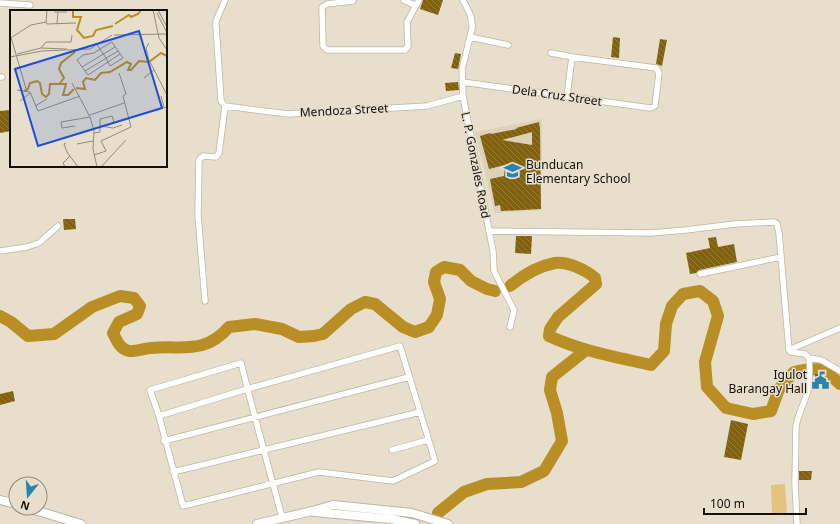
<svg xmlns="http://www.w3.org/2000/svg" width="840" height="524" font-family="'Noto Sans',sans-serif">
<defs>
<pattern id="building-back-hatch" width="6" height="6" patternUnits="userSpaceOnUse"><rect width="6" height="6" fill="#81610c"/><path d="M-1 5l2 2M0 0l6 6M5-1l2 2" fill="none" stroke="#927b3f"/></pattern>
</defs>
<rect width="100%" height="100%" fill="#e7decc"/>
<!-- built -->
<path fill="#ddd1b8" d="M542,119L541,210L495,213L475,132Z"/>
<!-- green -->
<path fill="#e4c37e" d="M785,484L787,513L772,514L771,485Z"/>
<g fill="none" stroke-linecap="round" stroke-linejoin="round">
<!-- river -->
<path stroke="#b98f25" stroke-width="12" d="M510,286C522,276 539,266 555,263C567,261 586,270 595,278L596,284L558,317L550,329L549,336C581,351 616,357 651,365L664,351L666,324L672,306L683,294L700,291L713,301L718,316L705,362L707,387L726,408L753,414L771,411L779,389L794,372L803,370L823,369L840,384
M0,316L11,322L28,336L54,334L92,307L120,296L134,298L140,306L137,314L119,322L113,333C117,341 120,349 129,351C136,352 145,348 151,348C184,345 204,355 229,327L255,324L282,329L299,337L314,336L323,334L351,309L365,302L375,304L403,327L415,332L429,327L437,315L440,299L434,282L436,272L444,267L460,270L471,281L487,289L495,291
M438,513L464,492L487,484L521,482L544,471L562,441L557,413L550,390L552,377L586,350"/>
</g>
<!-- building -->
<path fill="url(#building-back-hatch)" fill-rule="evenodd" d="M423,0H443L438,15L420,9Z
M613,37L620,38L619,58L611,57Z
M660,39L667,40L662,66L656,64Z
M455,53L461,54L458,69L451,68Z
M458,82L459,90L446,91L445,83Z
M10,110L11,131L0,133V111Z
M539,122L540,129L541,209L501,211L500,205L495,206L490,179L504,176L505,165L489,169L480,136L490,133L491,134L517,129L516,128ZM532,132V145L502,140Z
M63,219H75L76,229L64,230Z
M516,236H532L531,254L515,253Z
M716,237L718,247L734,244L737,262L699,270L696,273L690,274L686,253L710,248L708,238Z
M815,374H824V387H816Z
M13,391L15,401L0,405V394Z
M731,420L748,424L741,460L724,457Z
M799,471H812L811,480H799Z"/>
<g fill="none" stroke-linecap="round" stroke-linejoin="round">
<defs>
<path id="minor" d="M404,0L416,6
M463,0C468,10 473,17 472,29L462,69L463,96L493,251L494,271L514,310L510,327
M353,1L327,4L322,7L323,46L327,50H405L408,46L407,22L419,0
M0,3L30,5
M470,37L508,45
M551,53L572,57L567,96
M0,77H2
M462,82L650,108L655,106L659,73L656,68L572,57
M225,106L288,114L427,106L463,96
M489,231L651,233L686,230L735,224L774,222L777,224L779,233L789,350L791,352L805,354L809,358L821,360L840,371
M0,251L27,247L39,243L58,226
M700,274L781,257
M205,301L198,215L199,160L203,156L216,157L219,153L225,106L221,101L216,26V21L225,0
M789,350L840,328
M159,416L247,389L400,346L435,461L393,481L319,472L183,506L159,416L150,390L241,363C254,415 268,466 282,517
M164,441L409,377
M392,450L428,440
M173,472L420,412
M797,524L795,483L796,426C798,414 805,402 808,390C810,379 810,368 809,358"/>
<path id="secondary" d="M0,500L16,504
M28,508L81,524
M314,512L391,519L415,524
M257,524L312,511L333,505L412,513L448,524"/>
</defs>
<!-- minor casing -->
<use href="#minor" stroke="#beb5a4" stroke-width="7"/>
<!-- secondary casing -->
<use href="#secondary" stroke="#beb5a4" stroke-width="10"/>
<!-- minor -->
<use href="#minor" stroke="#fff" stroke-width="5.5"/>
<!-- secondary -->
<use href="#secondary" stroke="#fff" stroke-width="8"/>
</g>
<!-- icons -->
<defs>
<symbol id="school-bare" viewBox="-9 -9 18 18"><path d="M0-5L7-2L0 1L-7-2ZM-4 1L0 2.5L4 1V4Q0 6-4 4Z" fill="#2783b0" stroke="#e7decc" stroke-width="2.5" paint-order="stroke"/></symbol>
<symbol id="civic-bare" viewBox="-9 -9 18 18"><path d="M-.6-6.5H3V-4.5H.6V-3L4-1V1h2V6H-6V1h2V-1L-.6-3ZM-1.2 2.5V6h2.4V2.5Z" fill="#2783b0" stroke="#e7decc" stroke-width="2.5" paint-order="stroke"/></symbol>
</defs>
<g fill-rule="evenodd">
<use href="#school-bare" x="500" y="158" width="25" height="25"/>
<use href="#civic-bare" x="808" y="368" width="25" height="25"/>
</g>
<g text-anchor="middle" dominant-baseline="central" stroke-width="3" stroke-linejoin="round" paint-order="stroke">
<!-- street labels -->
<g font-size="12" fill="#13100a" stroke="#e7decc">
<text transform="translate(557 95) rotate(8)">Dela Cruz Street</text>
<text transform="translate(344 110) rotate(-3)">Mendoza Street</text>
<text transform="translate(476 165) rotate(79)">L. P. Gonzales Road</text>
</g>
<!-- poi labels -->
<g font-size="12" fill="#13100a" stroke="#e7decc" text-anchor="start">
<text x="526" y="164">Bunducan<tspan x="526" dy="14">Elementary School</tspan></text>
<text x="807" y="374" text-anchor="end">Igulot<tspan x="807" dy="14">Barangay Hall</tspan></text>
</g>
</g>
<!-- overview -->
<g transform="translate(10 10)">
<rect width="157" height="157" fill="#e7decc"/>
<path fill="none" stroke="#b98f25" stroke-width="2" d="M63,0V7H71L67,20L74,28L83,26L86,20L103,16M105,14L119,5L121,7L128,4L131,0M50,73L54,68L49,59L51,53L65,42M66,78L75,79L73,72L76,68L85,70L91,63L100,62L117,52L121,54L118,60H121L129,51L139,52L151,43L157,46M14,81L18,79L20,73L27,71L30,73L32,84L36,87L39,84L40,74H56L53,85H58L64,79"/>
<path fill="none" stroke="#928c7e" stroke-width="1" d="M143,0L149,28L157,40M148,0L157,17M44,2H57M147,3L157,23M36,12L37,0M47,14L48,2M0,24L17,82M104,25L157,24M2,27L21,15L36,12L37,14L66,13M139,33L136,38L139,50L157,85M87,35L89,37L90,39L96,48L100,56L113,48L102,32L90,39L84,43L73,45L67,50L78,65L98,52L110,44M31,38L36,32H61L62,25M7,44L31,38L57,39M0,47L32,41L80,39L102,25M72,57L105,37M75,61L108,41M134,68L144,60M62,73L80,107L84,121L83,139L87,157M7,80L20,82M20,82L28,101L70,86M151,86L154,98L157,97M10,91L20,83M25,96L37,89M80,105L114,93M65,116L52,118L51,112L80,107M91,116L103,118L112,115M84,123L90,122V109L102,106L104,112L100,114M56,133L54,134L57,142L68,157M67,134L83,131M84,145L96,141L91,131L121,117L113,86L116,84L109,63M55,157L53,153L60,146M91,157L116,130"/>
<path fill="#1d4ed8" fill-opacity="0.15" stroke="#1d4ed8" stroke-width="2" d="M129,21L152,98L28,136L5,59Z"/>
<rect width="157" height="157" fill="none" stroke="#13100a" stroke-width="2"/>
</g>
<!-- north arrow -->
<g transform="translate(28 496) rotate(197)"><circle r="19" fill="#e7decc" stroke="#928c7e"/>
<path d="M0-3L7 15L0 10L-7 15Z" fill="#2783b0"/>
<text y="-6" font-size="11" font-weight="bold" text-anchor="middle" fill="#13100a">N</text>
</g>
<!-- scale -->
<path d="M704 508v6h102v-6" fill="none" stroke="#13100a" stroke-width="2"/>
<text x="710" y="508" font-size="12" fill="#13100a" stroke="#e7decc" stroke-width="3" paint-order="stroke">100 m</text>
</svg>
